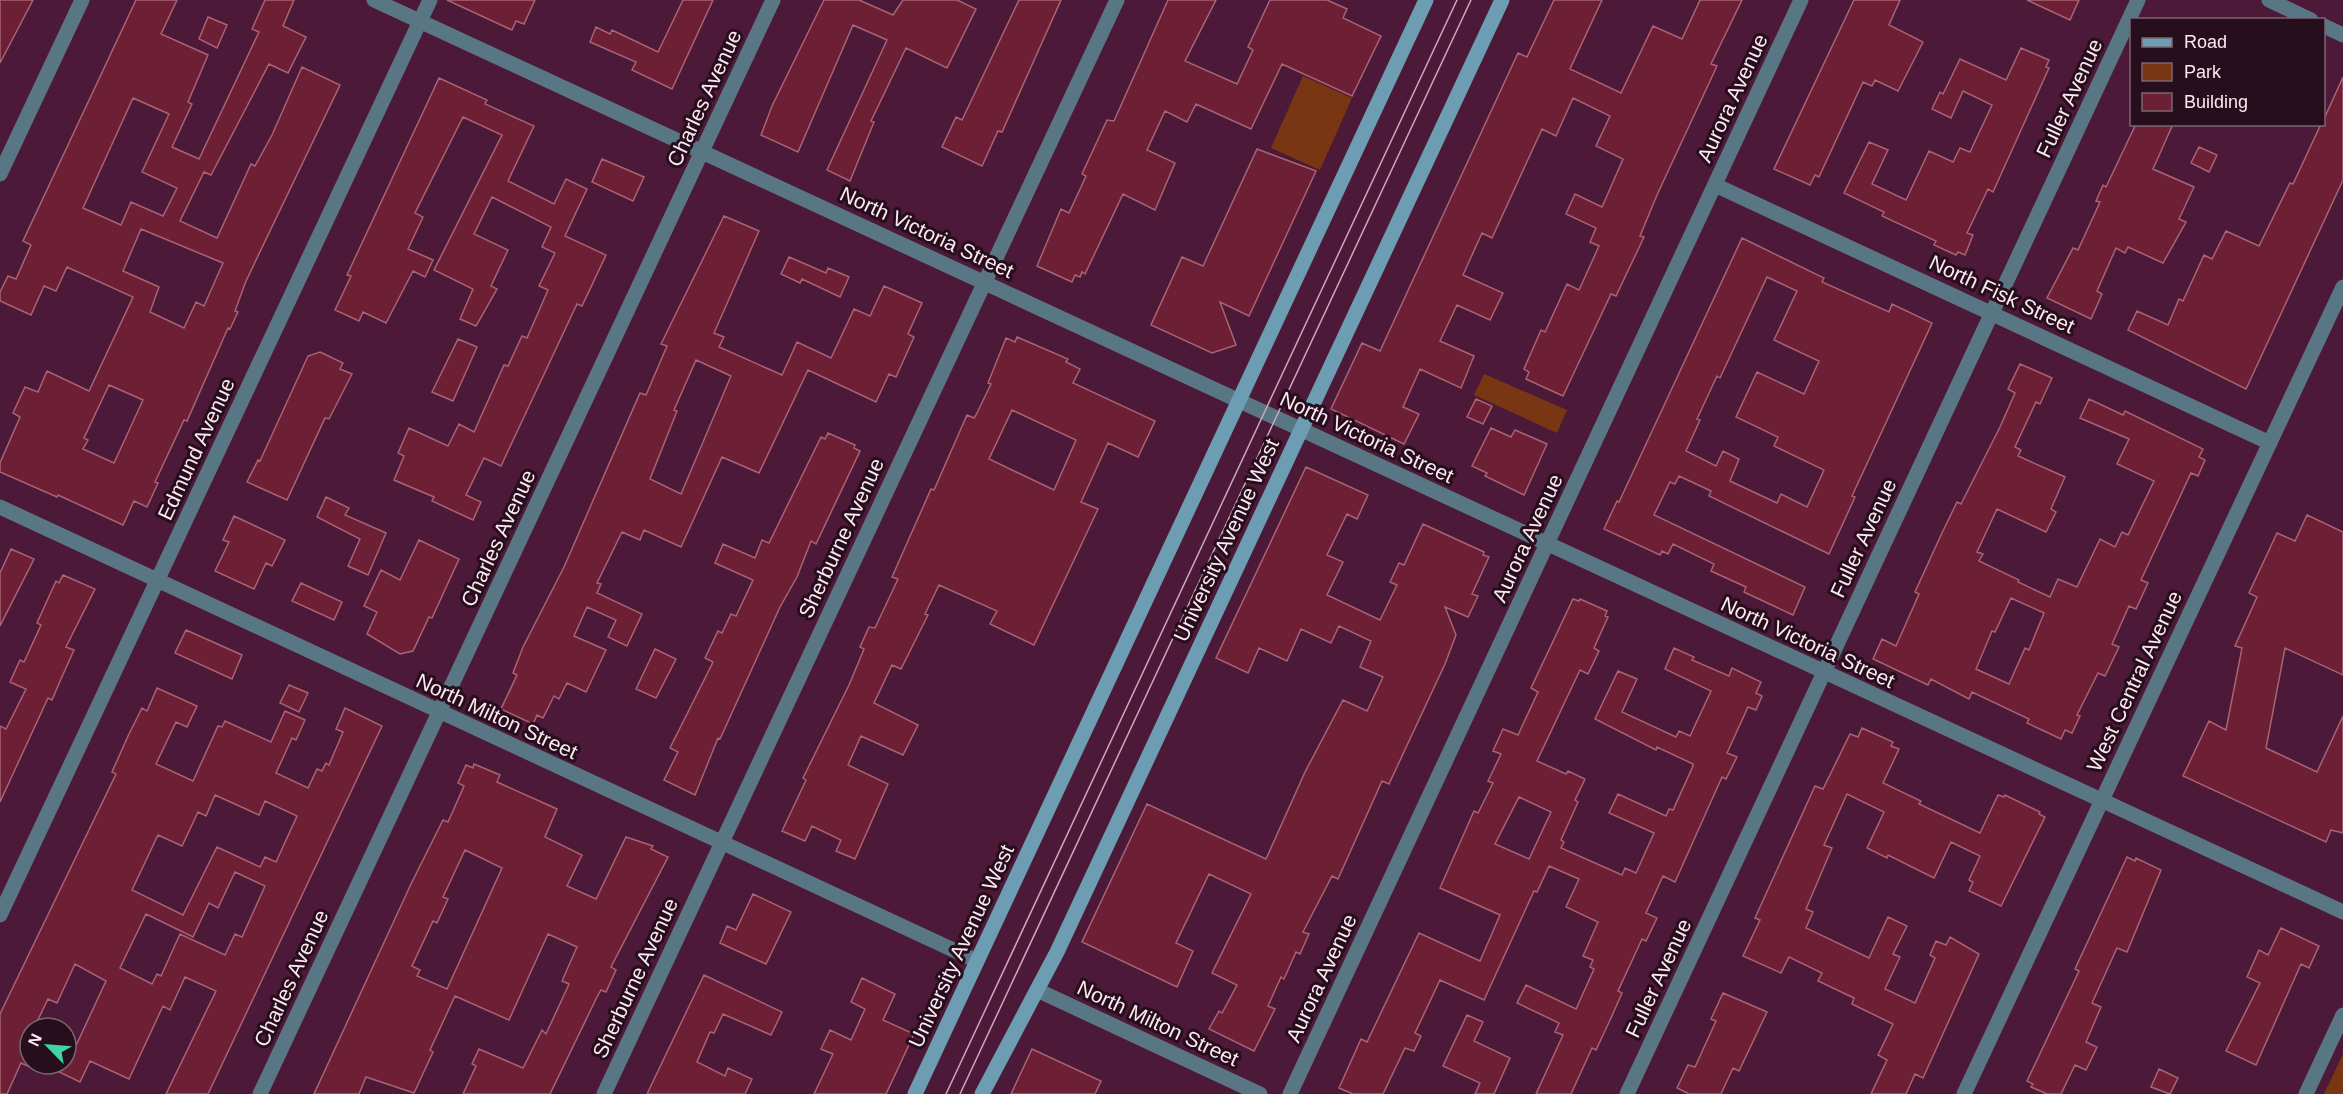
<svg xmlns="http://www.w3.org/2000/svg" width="2343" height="1094" font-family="Helvetica,sans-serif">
<rect width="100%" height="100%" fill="#4d1938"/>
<!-- green -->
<path fill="#783712" d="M1303,76L1352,98L1320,170L1271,148Z
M1484,374L1567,410L1557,433L1474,395Z
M2343,1054V1094H2324Z"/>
<!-- building -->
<path fill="#6d1f36" stroke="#a86473" stroke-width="1.5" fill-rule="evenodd" d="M0,0H33L0,63Z
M136,0H177L161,34L208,55L188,102L192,104L172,147L199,159L259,32L252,29L265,0H294L283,26L306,37L288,73L269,64L211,175L204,172L180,221L217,238L251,164L255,166L272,135L302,67L340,85L246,281L235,311L238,312L230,329L228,328L187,421L184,420L155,482L158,483L147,507L134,501L123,525L58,495L57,497L0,472V463L20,417L13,413L25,387L38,392L47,371L89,391L133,297L67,267L56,291L44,286L31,315L0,301V292L8,276L16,279L31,245L23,241ZM133,98L169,114L142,172L177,188L163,216L131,202L121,225L83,208ZM141,229L223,263L204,306L196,302L184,328L150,312L159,287L123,271ZM109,385L143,400L114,463L83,449L88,440L84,438Z
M447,0H535L524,24L516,21L512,30Z
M683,0H713L672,89L632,70L636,62L590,42L596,27L610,34L612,30L658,52Z
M824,0H859L893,15L903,0H957L976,9L947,68L906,48L871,121L874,122L850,181L827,170L887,40L853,25L798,152L761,135L772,106Z
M1019,0H1061L1002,132L998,131L982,166L942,147L956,117L962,120Z
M1168,0H1216L1185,61L1237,84L1253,50L1248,47L1270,0H1327L1347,9L1343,18L1381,36L1352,96L1282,64L1251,129L1196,104L1187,122L1165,111L1147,150L1175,163L1155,210L1123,194L1085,274L1082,272L1080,277L1075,275L1072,282L1037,266L1061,209L1069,213L1086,176L1082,174L1107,120L1114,121Z
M1554,0H1602L1570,69L1621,93L1653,26L1682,39L1700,0H1742L1711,64L1717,66L1657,195L1640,236L1644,237L1616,296L1611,294L1563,396L1526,379L1529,372L1524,369L1541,330L1545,332L1567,284L1579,290L1599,246L1590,242L1596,228L1566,214L1575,194L1602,207L1623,159L1596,146L1610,116L1573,98L1556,136L1542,129L1492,238L1482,233L1463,275L1503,293L1490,320L1457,305L1440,341L1474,356L1461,388L1420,369L1403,407L1419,414L1404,444L1331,409L1362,343L1380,351L1518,53L1527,57Z
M1854,0H1900L1889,25L1923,42L1898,91L1875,80L1872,86L1863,82L1819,177L1815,175L1810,185L1774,169Z
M2027,0H2079L2070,20Z
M208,17L227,25L217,48L199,39Z
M2021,48L2049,60L2046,67L2049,68L1993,192L1988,189L1967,233L1973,235L1965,255L1958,252L1956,255L1934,245L1936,241L1882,216L1884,212L1844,193L1869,142L1888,150L1872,184L1906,200L1929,151L1953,162L1960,148L1970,152L1992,105L1963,91L1951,118L1932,109L1940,92L1943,94L1960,59L2006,80Z
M2343,77V180L2246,389L2128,330L2137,311L2168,325L2179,299L2183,301L2204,255L2212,259L2226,231L2259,246L2290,183L2293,184L2321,124H2324V119Z
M439,78L487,100L485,104L534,126L508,181L554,204L566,179L587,189L565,236L606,255L582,306L577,304L501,466L484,458L466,495L481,502L473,520L432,501L434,497L394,480L404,456L398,453L409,428L448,446L459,424L474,432L504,365L508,366L522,336L527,338L548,290L539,286L555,253L542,247L551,227L492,197L474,234L508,250L491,286L497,289L476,326L460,319L473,289L434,270L502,135L463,117L415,213L423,217L408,249L433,260L425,277L413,271L386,323L363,312L359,321L335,310L351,276L347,275Z
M2136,124H2173L2153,169L2194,187L2179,219L2186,222L2163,263L2128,247L2125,253L2116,248L2097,291L2102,294L2091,319L2047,298L2073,248L2078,250L2100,202L2096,201L2103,185L2106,187Z
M2199,147L2217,155L2209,172L2191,163Z
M1257,149L1316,171L1249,316L1220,302L1236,345L1212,353L1151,325L1182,257L1203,266Z
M602,159L644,177L633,201L592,182Z
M724,216L759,231L714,333L724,337L719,347L782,375L797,342L831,358L854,309L870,316L884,286L922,303L908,334L914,337L896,377L889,374L876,402L808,370L759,473L722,457L681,547L644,530L640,540L622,532L597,583L601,584L597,593L642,614L627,646L608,637L616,620L587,607L574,636L606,650L586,692L567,683L559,699L554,696L543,718L537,715L533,724L501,709L517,675L513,673L523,647L564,567L640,393L646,395L667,346L661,344ZM696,360L731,376L681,494L650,479L677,411L674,410Z
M1742,238L1824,278L1822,282L1889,312L1892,304L1932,323L1852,496L1855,497L1829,554L1709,496L1711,491L1679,476L1675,484L1670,482L1654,515L1805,587L1793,615L1744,592L1746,587L1711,571L1714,564L1673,544L1668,554L1662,551L1660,555L1604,529L1617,501L1619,502ZM1767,277L1797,291L1774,340L1819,361L1804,394L1757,372L1736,417L1778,437L1774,446L1824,470L1807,507L1781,494L1777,503L1730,481L1739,459L1723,451L1716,466L1686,451L1700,420L1697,419L1717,376L1720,378Z
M789,257L826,273L828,268L849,277L840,297L802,279L800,283L781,274Z
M1017,337L1068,359L1066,362L1080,369L1073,383L1155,421L1138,457L1108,443L1081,502L1098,509L1034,645L990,624L997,611L939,585L925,614L928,615L901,669L892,665L874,703L918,725L903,755L861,736L848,765L888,784L855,859L836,851L841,840L812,826L805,841L782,831L806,780L803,778L849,685L864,649L860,647L869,627L875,628L898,579L892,577L931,489L934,490L967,415L974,418L976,415L991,384L988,383L1006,338L1015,342ZM1012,410L1076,440L1054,490L989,459Z
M458,339L477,347L453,401L432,392Z
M320,352L343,363L340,369L352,374L329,419L325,418L287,500L247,482L258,460L260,461L308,356Z
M2020,364L2052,378L2040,404L2036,402L2015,447L2021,450L2018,456L2065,477L2051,509L2056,512L2046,532L1997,509L1977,552L1983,554L1979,561L2019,580L2018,582L2050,597L2058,579L2077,587L2100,539L2115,547L2122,532L2128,535L2154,481L2117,464L2129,439L2080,418L2089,399L2123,415L2125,411L2203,449L2199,457L2205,460L2198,476L2191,473L2141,580L2148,583L2136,609L2129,606L2112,644L2119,647L2105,676L2098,673L2077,715L2080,716L2072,733L2065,730L2061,739L2027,723L2029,719L1972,692L1969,699L1931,679L1928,685L1873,659L1882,639L1896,646L1919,594L1915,592L1941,535L1957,502L1961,504L2000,427L2015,393L2008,389ZM2011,598L2044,613L2029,650L2025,648L2009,684L1976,669L1992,631L1995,632Z
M1476,399L1492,406L1483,424L1467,417Z
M1491,428L1511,437L1515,430L1547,444L1524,495L1485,476L1487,473L1472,466Z
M828,433L855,445L854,448L860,451L816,544L811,541L797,577L780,607L720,739L718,738L695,795L664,780L678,752L670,748L713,662L705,658L718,631L722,633L731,614L736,616L753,580L715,563L723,544L755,558L762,540L769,543L821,437L825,439Z
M1306,467L1368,495L1357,519L1347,514L1327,555L1343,562L1327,595L1380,620L1397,585L1390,582L1399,563L1404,565L1423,524L1484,552L1483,555L1489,557L1472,594L1478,596L1468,617L1445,607L1456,635L1445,664L1389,784L1382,781L1338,879L1332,876L1303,932L1309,934L1300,954L1296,952L1284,979L1281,977L1268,1006L1275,1009L1254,1051L1209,1029L1219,1011L1222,1013L1237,985L1212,973L1251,894L1209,874L1176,943L1193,951L1177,987L1082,942L1147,804L1266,859L1305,772L1343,700L1367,711L1383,677L1360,667L1371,641L1339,626L1331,643L1301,629L1287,661L1259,648L1248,673L1216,658Z
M326,497L349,508L345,515L386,533L368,575L348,566L360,539L317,517Z
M2307,515L2343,532V675L2285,648L2266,748L2317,772L2343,716V833L2331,830L2326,842L2183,776L2209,721L2226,730L2242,648L2235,646L2257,597L2249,593L2277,533L2295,541Z
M234,516L285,540L272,566L266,563L254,589L215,571L229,542L223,540Z
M419,540L459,559L432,618L429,617L413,651L400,654L367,634L377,612L364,606L381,570L400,580Z
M11,549L34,559L0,626V573Z
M63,575L95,589L66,647L74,650L61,679L52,700L48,698L0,802V726L6,729L26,689L10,682L20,660L24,662L41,625L37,623L56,581L59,583Z
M301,583L342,602L334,620L292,601Z
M1573,599L1579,601L1580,599L1607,611L1605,616L1608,617L1594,648L1599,651L1588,674L1580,670L1537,761L1566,774L1568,771L1585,779L1575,800L1578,802L1561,840L1564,842L1561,848L1622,875L1625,868L1636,873L1654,833L1609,813L1618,794L1666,816L1669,809L1673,810L1693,766V764L1657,747L1656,750L1595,719L1618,671L1637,679L1622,712L1676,737L1679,731L1690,736L1711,691L1665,669L1674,648L1694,657L1692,660L1729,676L1732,668L1761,682L1756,693L1762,696L1756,710L1748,707L1727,753L1737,757L1726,779L1722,777L1675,882L1663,876L1646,913L1657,918L1646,941L1642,939L1618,991L1622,993L1611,1018L1596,1050L1592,1048L1571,1094H1536L1563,1035L1555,1032L1559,1023L1517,1003L1526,985L1576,1009L1594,969L1590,967L1593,960L1583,956L1598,922L1566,907L1579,879L1549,866L1537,892L1534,891L1484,1000L1440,980L1415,1033L1421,1036L1414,1051L1405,1048L1383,1094H1353L1339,1088L1361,1039L1367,1042L1419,933L1480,961L1500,915L1440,888L1470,820L1474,811L1478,813L1493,783L1488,781L1501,754L1493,751L1503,729L1518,735L1538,692L1531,688ZM1519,797L1551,812L1529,859L1495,844Z
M186,630L242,655L232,679L175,653Z
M655,649L676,659L656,698L636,689Z
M289,685L308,693L299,712L280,703Z
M157,688L197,706L187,727L176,722L156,764L193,781L218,726L222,727L225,721L271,742L285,711L305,720L296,740L292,738L276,773L308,788L317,769L322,771L326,763L329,765L343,732L336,729L345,708L382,726L208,1094H166L216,991L185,977L170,1010L163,1006L129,1079L90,1061L80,1082L57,1071L60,1064H66L67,1050L73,1052L106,981L75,964L57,1003L48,999L34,1028H30V1067L21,1063L7,1094H0V1014L116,774L112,772L128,736L142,708L147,711ZM215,795L259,815L265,801L297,816L276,862L265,857L260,867L217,847L183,915L132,890L158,835L182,846L198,812L206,816ZM235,872L265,886L242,937L235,934L225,955L180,934L161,976L157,974L152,984L120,968L146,914L193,937L209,903L218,908Z
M1862,728L1893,742L1891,746L1899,749L1883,783L1921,801L1919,804L1980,833L1998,795L2004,797L2005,795L2040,812L2039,814L2045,817L2001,906L1969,891L1973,882L1969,880L1980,856L1951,842L1934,878L1888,855L1887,858L1867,848L1884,812L1847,794L1824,845L1832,848L1806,909L1813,912L1806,928L1869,958L1888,917L1907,926L1893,954L1900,957L1885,989L1915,1003L1935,958L1930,955L1936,941L1946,945L1950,937L1979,954L1923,1078L1915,1074L1906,1094H1871L1887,1060L1878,1055L1893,1024L1852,1004L1854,998L1818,981L1822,973L1789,957L1781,973L1743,956L1760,920L1755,918L1815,786L1823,789L1850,734L1858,737Z
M474,764L500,775L497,782L557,809L545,837L582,855L567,886L596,899L626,837L653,846L651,849L668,857L611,967L616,970L606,992L601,990L597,997L550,1094H463L476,1066L472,1064L479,1049L523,1068L542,1030L546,1034L569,984L562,981L577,947L548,934L509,1020L455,996L430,1050L433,1052L414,1093L366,1077L359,1094H314L411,884L443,820L448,822L464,786L458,783L466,765L473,768ZM465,850L502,868L447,989L417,976L420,970L412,966L433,921L437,923L448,899L443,897Z
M2127,857L2135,861L2136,858L2161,870L2127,952L2117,948L2092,1003L2101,1007L2086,1042L2097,1047L2086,1070L2075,1065L2061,1094H2047L2031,1087L2033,1084L2027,1081L2079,971L2075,969Z
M753,894L791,912L766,964L720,943L727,926L736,930Z
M2281,928L2319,946L2309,968L2301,964L2256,1065L2226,1051L2260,983L2247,977L2259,950L2268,955Z
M704,975L782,1012L771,1035L723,1014L714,1033L710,1032L697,1062L725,1076L728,1068L752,1079L745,1094H647Z
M862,978L895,994L883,1020L914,1034L886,1094H814L833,1054L821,1049L830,1030L851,1040L865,1009L851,1002Z
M1723,993L1767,1012L1739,1071L1733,1068L1721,1094H1689L1677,1088L1688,1065L1695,1067L1716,1021L1711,1019Z
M1467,1015L1483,1022L1474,1041L1510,1058L1494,1094H1475L1480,1083L1443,1066Z
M1032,1049L1101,1081L1095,1094H1011Z
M2159,1069L2178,1078L2170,1094L2151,1087Z"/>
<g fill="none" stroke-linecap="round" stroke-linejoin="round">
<!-- minor -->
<path stroke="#587683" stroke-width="15" d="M2269,0L2311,20
M2324,26L2343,35
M1715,185L2270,443
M0,507L977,961
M0,915L430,0
M1037,990L1260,1094
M260,1094L773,0
M604,1094L1117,0
M1290,1094L1801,0
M1627,1094L2138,0
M1964,1094L2343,287"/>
<!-- tertiary -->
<path stroke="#587683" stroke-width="15" d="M374,0L2343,912
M0,174L82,0
M2306,1094L2343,1015"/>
<!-- secondary -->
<path stroke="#6d9db2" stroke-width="15" d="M915,1094L1426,0
M982,1094L1057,952L1502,0"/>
<!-- tram -->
<path stroke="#c8aaba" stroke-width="1.5" d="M946,1094L1457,0
M960,1094L1471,0"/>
</g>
<g text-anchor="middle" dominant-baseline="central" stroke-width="6" stroke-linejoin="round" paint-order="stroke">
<!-- street labels -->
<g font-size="21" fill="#fee9f3" stroke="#260e1c">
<text transform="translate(704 98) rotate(-65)">Charles Avenue</text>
<text transform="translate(1732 98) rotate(-65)">Aurora Avenue</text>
<text transform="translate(2069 98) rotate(-65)">Fuller Avenue</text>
<text transform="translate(927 232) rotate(25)">North Victoria Street</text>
<text transform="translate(2002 294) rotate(25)">North Fisk Street</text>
<text transform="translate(1367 437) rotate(25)">North Victoria Street</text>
<text transform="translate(196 449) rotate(-65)">Edmund Avenue</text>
<text transform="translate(498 538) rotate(-65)">Charles Avenue</text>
<text transform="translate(841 538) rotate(-65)">Sherburne Avenue</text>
<text transform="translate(1527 538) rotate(-65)">Aurora Avenue</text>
<text transform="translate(1863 538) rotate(-65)">Fuller Avenue</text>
<text transform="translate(1226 540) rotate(-65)">University Avenue West</text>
<text transform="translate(1808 642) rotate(25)">North Victoria Street</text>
<text transform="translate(2134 681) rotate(-65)">West Central Avenue</text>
<text transform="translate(497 716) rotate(25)">North Milton Street</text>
<text transform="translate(961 946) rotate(-65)">University Avenue West</text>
<text transform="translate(291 978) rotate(-65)">Charles Avenue</text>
<text transform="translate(635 978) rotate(-65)">Sherburne Avenue</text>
<text transform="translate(1321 978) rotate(-65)">Aurora Avenue</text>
<text transform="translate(1658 978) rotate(-65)">Fuller Avenue</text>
<text transform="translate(1158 1023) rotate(25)">North Milton Street</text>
</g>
</g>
<!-- legend -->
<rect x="2130" y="18" width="195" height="108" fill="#260e1c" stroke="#7c6672" stroke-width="1.5"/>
<rect x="2142" y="38" width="30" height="9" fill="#6d9db2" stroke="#7c6672" stroke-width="1.5"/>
<text x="2184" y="48" font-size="18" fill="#fee9f3">Road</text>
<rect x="2142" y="63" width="30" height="18" fill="#783712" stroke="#7c6672" stroke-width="1.5"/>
<text x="2184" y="78" font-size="18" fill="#fee9f3">Park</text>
<rect x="2142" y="93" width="30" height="18" fill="#6d1f36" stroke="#7c6672" stroke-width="1.5"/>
<text x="2184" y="108" font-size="18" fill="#fee9f3">Building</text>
<!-- north arrow -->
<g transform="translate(48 1046) rotate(295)"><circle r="28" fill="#260e1c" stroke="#7c6672" stroke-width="1.5"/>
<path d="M0-4.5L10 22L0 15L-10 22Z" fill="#3ed4a3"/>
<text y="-9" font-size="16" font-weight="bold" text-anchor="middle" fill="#fee9f3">N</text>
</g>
</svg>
